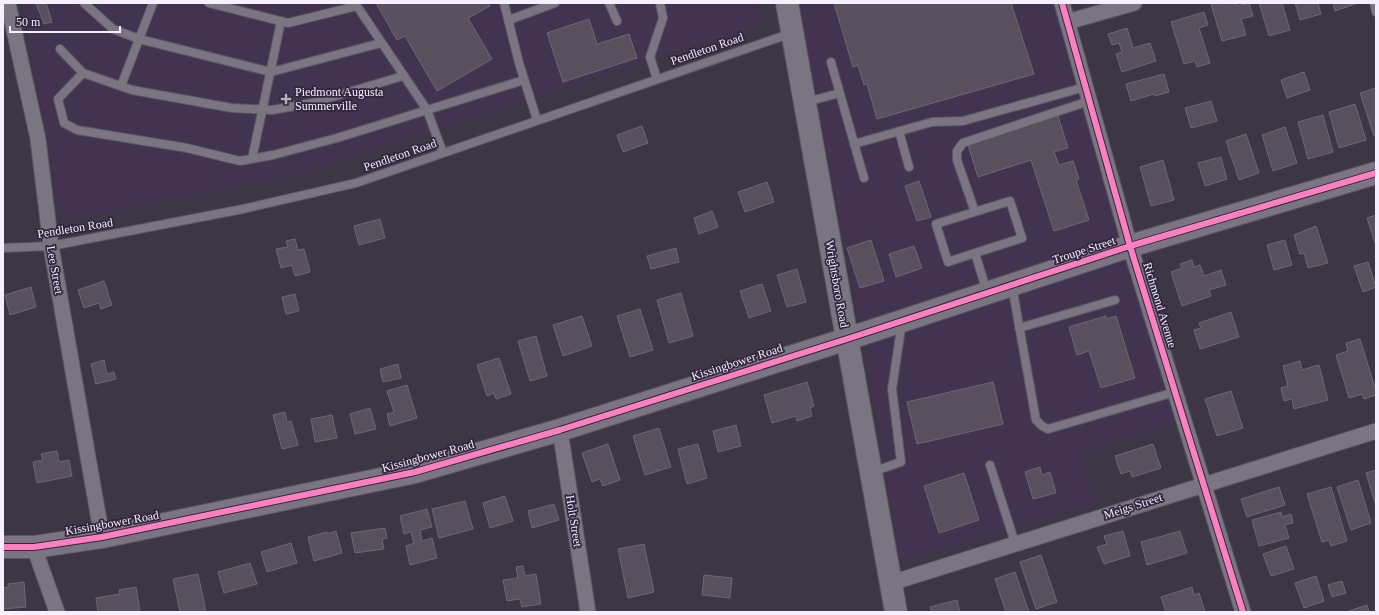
<svg xmlns="http://www.w3.org/2000/svg" width="1379" height="615" font-family="'Times New Roman',serif">
<rect width="100%" height="100%" fill="#3d3644"/>
<!-- built -->
<path fill="#423451" d="M21,3H759L762,24L302,174L62,221Z
M797,3H1053L1175,423L1081,454L1095,504L900,561L860,317Z"/>
<!-- building -->
<path fill="#58505c" stroke="#6f6772" d="M36,3H46L52,22L44,24Z
M376,3H488L490,6L468,18L492,59L437,91L405,36L397,40Z
M834,3H1011L1034,74L877,119L867,84L864,85L858,65L853,67Z
M1237,3V6L1249,3L1253,16L1241,19L1246,35L1222,41L1211,4Z
M1259,3H1282L1290,30L1269,36Z
M1295,3H1318L1321,14L1300,20Z
M1333,3H1358L1335,11Z
M1204,12L1208,25L1199,28L1210,63L1197,67L1195,61L1184,64L1171,22Z
M589,19L597,44L629,34L637,58L563,82L547,33Z
M1127,28L1133,48L1150,43L1156,61L1122,72L1116,54L1122,52L1119,43L1112,45L1108,34Z
M1304,72L1310,90L1287,98L1281,80Z
M1164,74L1169,92L1155,96L1154,94L1131,101L1126,84Z
M1376,88V136H1374L1360,93Z
M1211,101L1217,121L1191,128L1185,108Z
M1355,104L1366,140L1339,148L1329,112Z
M1323,115L1333,152L1308,159L1298,122Z
M1058,116L1068,148L1054,152L1059,165L1073,161L1079,179L1076,180L1089,220L1054,231L1031,160L978,177L968,145Z
M642,126L648,143L623,152L617,135Z
M1285,127L1297,163L1273,171L1262,135Z
M1246,134L1259,173L1239,180L1226,141Z
M1221,157L1227,179L1205,186L1198,163Z
M1163,160L1174,200L1151,206L1140,167Z
M919,181L931,217L917,221L905,186Z
M767,182L774,202L745,212L738,192Z
M712,211L718,227L699,234L694,218Z
M1376,215V243H1375L1367,218Z
M380,219L385,238L359,245L354,226Z
M1316,226L1328,263L1308,268L1304,253L1300,254L1294,235Z
M295,239L298,250L304,249L310,272L295,276L292,265L281,268L276,249L288,247L286,241Z
M871,240L884,281L860,288L847,248Z
M1285,240L1292,265L1274,270L1267,245Z
M914,246L922,268L896,277L889,254Z
M676,248L679,262L651,269L647,256Z
M1192,260L1194,267L1200,265L1204,276L1221,270L1226,285L1209,290L1211,296L1182,306L1171,272L1182,268L1180,264Z
M1368,262L1376,287L1363,292L1354,266Z
M797,269L806,302L787,307L777,275Z
M104,281L112,305L101,309L99,303L84,308L78,290Z
M762,284L771,311L749,318L740,291Z
M31,287L36,307L10,315L5,295Z
M681,293L693,336L669,343L657,300Z
M295,294L299,311L286,314L282,297Z
M640,309L653,350L630,357L617,316Z
M1231,312L1239,337L1200,349L1194,330L1201,328L1199,323Z
M582,316L592,346L563,356L553,325Z
M1106,316V319L1116,316L1135,378L1101,388L1089,351L1077,355L1069,327Z
M536,336L547,376L530,381L518,341Z
M1360,339L1376,391V395L1364,399L1362,394L1349,398L1336,355L1348,351L1346,343Z
M499,358L511,394L496,399L494,393L487,396L477,365Z
M104,360L107,374L114,372L116,379L96,384L91,364Z
M1300,361L1302,370L1319,365L1328,400L1294,409L1292,399L1284,401L1281,388L1288,386L1283,366Z
M398,364L401,378L383,382L380,369Z
M807,382L814,406L810,408L812,416L797,421L796,416L772,423L764,395Z
M993,382L1003,424L917,444L907,402Z
M407,385L417,418L390,426L387,414L394,412L387,391Z
M1231,391L1243,428L1217,436L1205,399Z
M370,408L376,429L355,434L350,414Z
M285,412L287,422L291,421L298,445L282,449L273,415Z
M332,415L337,438L315,442L311,419Z
M736,425L741,446L718,452L713,431Z
M659,428L671,467L645,475L633,436Z
M608,444L620,480L603,486L600,479L592,482L582,453Z
M698,444L707,478L687,484L678,449Z
M1153,444L1161,468L1132,477L1130,471L1121,474L1115,456Z
M57,451L59,462L69,460L72,476L37,483L33,462L43,460L41,454Z
M1040,467L1042,475L1050,472L1056,493L1033,499L1025,472Z
M1376,470V506L1366,473Z
M964,473L979,520L939,533L924,486Z
M1358,480L1371,523L1351,530L1337,487Z
M1279,487L1285,505L1247,517L1241,499Z
M1331,487L1347,541L1331,546L1329,540L1322,542L1307,494Z
M505,496L513,521L490,528L483,503Z
M465,501L473,529L439,538L432,509Z
M554,504L559,520L532,528L528,511Z
M427,509L432,527L420,530L422,541L432,538L437,558L410,565L406,546L414,543L411,532L404,534L400,516Z
M1281,512L1282,517L1291,514L1293,523L1285,525L1289,538L1259,546L1252,520Z
M385,528L387,538L382,539L384,549L355,553L351,533Z
M336,531L342,553L314,561L308,537L327,532V534Z
M1123,531L1130,556L1104,564L1097,547L1107,544L1104,536Z
M1180,531L1187,553L1147,565L1141,542Z
M291,543L297,563L267,572L261,552Z
M644,544L654,592L628,598L618,549Z
M1286,546L1294,569L1271,576L1263,554Z
M1041,555L1057,602L1036,609L1020,562Z
M250,563L257,584L224,593L218,572Z
M523,566L525,576L536,574L541,604L522,607L520,599L507,601L503,580L518,578L516,567Z
M1015,572L1029,612H1006L995,579Z
M198,574L206,612H180L173,579Z
M704,575L732,578L730,598L702,595Z
M1316,576L1324,601L1304,608L1295,583Z
M1342,581L1346,593L1332,597L1328,585Z
M24,582L26,607L3,609V588L8,587V584Z
M136,587L140,612H98L96,598L120,594L119,590Z
M1192,587L1194,595L1199,593L1205,612H1166L1161,597Z
M957,600L960,612H932L930,607Z
M1367,605L1369,612H1346Z"/>
<g fill="none" stroke-linecap="round" stroke-linejoin="round">
<defs>
<path id="lane" d="M84,3L113,29L139,39L271,72L381,43
M209,3L288,23L357,6L427,110L443,153
M504,3L519,63L537,120
M609,3L617,21
M1374,3L1376,12
M509,20L555,3
M60,49L83,73L132,90L232,108L272,110L312,103L403,76
M831,62L864,178
M83,73L58,99L64,123L77,130L187,148L240,161L273,155L337,138L524,80
M657,79L650,57L663,18L660,3
M121,86L153,3
M806,102L840,93
M899,131L909,167
M854,144L932,122L963,121L1085,87
M252,159L281,21
M975,212L957,160V151L963,143L1089,101
M3,248L51,246L243,209L356,183L792,33
M975,253L948,262L936,224L1010,201L1022,238L975,253L987,292
M1012,286L1036,420L1042,426L1048,429L1175,392
M1019,328L1115,300
M990,465L1015,543
M872,472L901,462L892,389L902,322"/>
<path id="street" d="M8,3L38,139L51,246L102,537
M1062,3L1130,246L1243,612
M1067,22L1134,3
M560,430L588,612
M34,547L57,612
M891,583L1376,431"/>
<path id="secondary" d="M787,3L896,612
M3,547H34L102,537L415,472L560,430L847,339L1130,246L1376,173"/>
</defs>
<!-- lane casing -->
<use href="#lane" stroke="#5b5561" stroke-width="10"/>
<!-- street casing -->
<use href="#street" stroke="#5b5561" stroke-width="17"/>
<!-- secondary casing -->
<use href="#secondary" stroke="#5b5561" stroke-width="24"/>
<!-- lane -->
<use href="#lane" stroke="#7a7580" stroke-width="8"/>
<!-- street -->
<use href="#street" stroke="#7a7580" stroke-width="15"/>
<!-- secondary -->
<use href="#secondary" stroke="#7a7580" stroke-width="22"/>
<defs>
<path id="cycleway" d="M1062,3L1130,246L1243,612
M3,547H34L102,537L415,472L560,430L847,339L1130,246L1376,173"/>
</defs>
<!-- cycleway casing -->
<use href="#cycleway" stroke="#32263f" stroke-width="8"/>
<!-- cycleway -->
<use href="#cycleway" stroke="#ff80c0" stroke-width="6"/>
</g>
<!-- markers -->
<path fill="#b5aebe" stroke="#32263f" stroke-width="1.5" d="M284 93h4v4h4v4h-4v4h-4v-4h-4v-4h4z"/>
<g text-anchor="middle" dominant-baseline="central" stroke-width="3.5" stroke-linejoin="round" paint-order="stroke">
<!-- street labels -->
<g font-size="12" fill="#f6efff" stroke="#32263f">
<text transform="translate(707 49) rotate(-19)">Pendleton Road</text>
<text transform="translate(400 155) rotate(-19)">Pendleton Road</text>
<text transform="translate(75 228) rotate(-9)">Pendleton Road</text>
<text transform="translate(1084 250) rotate(-18)">Troupe Street</text>
<text transform="translate(55 270) rotate(80)">Lee Street</text>
<text transform="translate(837 284) rotate(80)">Wrightsboro Road</text>
<text transform="translate(1160 305) rotate(73)">Richmond Avenue</text>
<text transform="translate(737 362) rotate(-18)">Kissingbower Road</text>
<text transform="translate(428 456) rotate(-15)">Kissingbower Road</text>
<text transform="translate(1133 506) rotate(-18)">Meigs Street</text>
<text transform="translate(574 521) rotate(81)">Holt Street</text>
<text transform="translate(112 523) rotate(-10)">Kissingbower Road</text>
</g>
<!-- poi labels -->
<g font-size="12" fill="#f6efff" stroke="#32263f" text-anchor="start">
<text x="295" y="92">Piedmont Augusta<tspan x="295" dy="14">Summerville</tspan></text>
</g>
</g>
<!-- border -->
<rect width="1379" height="615" fill="none" stroke="#f6efff" stroke-width="8"/>
<!-- scale -->
<path d="M10 26v6h110v-6" fill="none" stroke="#f6efff" stroke-width="2"/>
<text x="16" y="26" font-size="12" fill="#f6efff" stroke="#32263f" stroke-width="3" paint-order="stroke">50 m</text>
</svg>
